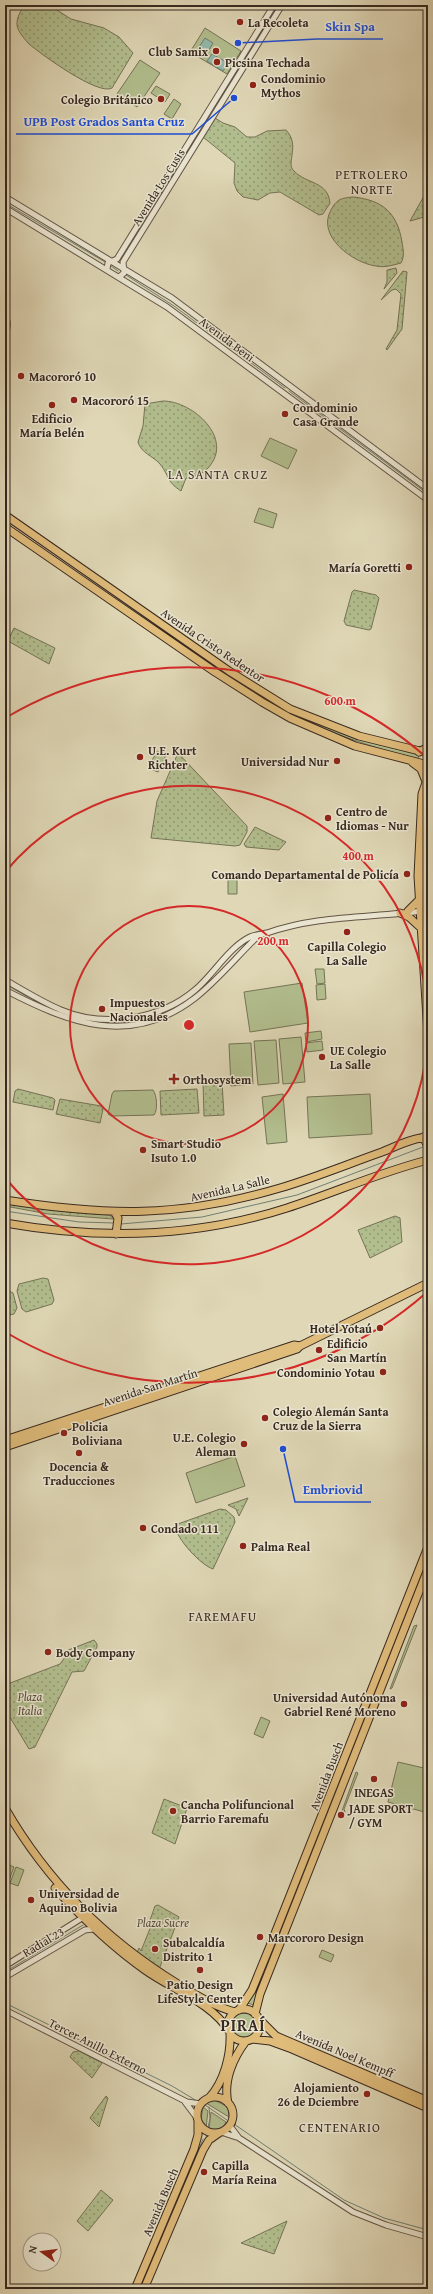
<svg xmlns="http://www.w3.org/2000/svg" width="433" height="2294" font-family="'Gentium Book Plus',serif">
<defs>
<pattern id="park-dots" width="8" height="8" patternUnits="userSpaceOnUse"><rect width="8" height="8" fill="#b2be8e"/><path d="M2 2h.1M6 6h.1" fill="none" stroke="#929a74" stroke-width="1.8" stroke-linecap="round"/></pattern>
</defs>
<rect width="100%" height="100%" fill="#dfd7b6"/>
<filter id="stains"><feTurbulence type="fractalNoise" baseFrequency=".005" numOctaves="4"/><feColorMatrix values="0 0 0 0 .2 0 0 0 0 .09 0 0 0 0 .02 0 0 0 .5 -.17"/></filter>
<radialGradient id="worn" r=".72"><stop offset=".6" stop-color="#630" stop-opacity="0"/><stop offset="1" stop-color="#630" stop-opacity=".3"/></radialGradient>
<!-- grass -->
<path fill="#b2be8e" stroke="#757457" d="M205,28L241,51L227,74L190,52Z
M140,60L160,73L137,107L117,94Z
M156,86L170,94L165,102L151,93Z
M174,99L181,104L172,119L164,114Z
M270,438L297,450L288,469L261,456Z
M259,508L277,514L273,528L254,522Z
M194,653L257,692L358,739L419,755L418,759C348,742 286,716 226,676C216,669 201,662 194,653Z
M157,751L166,755L158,772L148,768Z
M228,880H237V894H228Z
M315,969H324L325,983L317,984Z
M302,983L308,1023L250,1032L244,992Z
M325,984L326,999L317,1000L316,985Z
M321,1031L322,1039L306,1042L305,1033Z
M301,1037L305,1082L283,1084L279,1039Z
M276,1040L279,1083L258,1085L254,1041Z
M322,1041L323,1050L307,1052L306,1043Z
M251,1043L253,1084L231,1086L229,1044Z
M153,1090C157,1095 158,1110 154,1115L111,1116L108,1114L112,1094L114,1091Z
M283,1094L287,1142L267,1144L262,1097Z
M370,1094L372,1134L309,1138L307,1097Z
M235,1456L245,1486L196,1503L186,1473Z
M422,1571L423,1573L351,1752L350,1751Z
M417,1625L392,1688L390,1689L414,1626Z
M261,1717L270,1721L263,1738L254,1734Z
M348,1757L350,1760L278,1939L277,1938Z
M398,1762L428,1769V1813L388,1802Z
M356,1772L358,1773L344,1809L345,1812L342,1811Z
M7,1864L14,1867L8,1883L5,1881Z
M16,1867L24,1870L18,1886L10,1883Z
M273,1948L275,1950L254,2005L247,2003L254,1994Z
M322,1950L334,1955L331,1962L319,1957Z
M232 2025a12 12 0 1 1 24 0a12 12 0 1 1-24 0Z
M214,2100L228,2107L229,2117L206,2103Z
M203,2107L208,2111L206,2128L201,2120Z
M211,2112L226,2122C223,2129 216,2131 209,2129Z"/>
<!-- park -->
<path fill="url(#park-dots)" stroke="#757457" d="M24,5H49L71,19L104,28L119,37L133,53L112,88C98,96 41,54 29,44C15,28 13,24 24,5Z
M215,118L223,123L235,127L247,137H255L267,131L286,130C301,146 285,163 294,171C306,184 328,181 330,203L323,214L319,215L280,192L270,193L258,200L243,197L237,191L234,183L235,163L203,137Z
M424,196L428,200V216L410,221Z
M353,197C382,200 397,212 402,242C403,249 405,256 401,263C393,265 385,268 376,266C353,263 316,236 331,210C337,199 341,198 353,197Z
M396,268L397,273L384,289L387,282V270Z
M403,271L407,272L402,329L387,350L386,349L397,330L401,294L396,289L392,290L381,300Z
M5,313C15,322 9,332 5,342Z
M163,401C193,401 235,439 208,468C202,474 195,477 186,478L181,491C166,481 170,477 160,464C153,456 141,453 138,442L143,426L145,404Z
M354,590L376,595L379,598L371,629L369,630L346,625L344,621L352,592Z
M14,628L55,648L49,664L8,641Z
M178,753L247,826V832L240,845L235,846L151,838L157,801Z
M255,827L286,842L279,850L246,847L244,844Z
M222,1082L224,1115L204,1116L203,1083Z
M18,1089L53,1098L55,1100L53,1110L13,1102L15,1091Z
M197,1089L199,1113L161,1115L160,1091Z
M60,1099L101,1106L103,1109L100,1123L56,1114Z
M5,1203L69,1212L110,1215L113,1219L48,1214L5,1206Z
M395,1216L400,1218L402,1242L370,1258L358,1230Z
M43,1278L48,1279L54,1300L52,1304L26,1312L22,1309L17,1291L19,1284Z
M9,1291L13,1293L17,1308L14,1314L5,1316V1293Z
M248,1498L239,1516L236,1509L228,1505Z
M220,1509L226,1510L234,1517L235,1522L213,1569C201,1565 176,1539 175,1525Z
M94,1640L97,1644V1647L84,1671L72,1672L35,1747L29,1749L5,1709V1685L60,1664L66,1656V1651Z
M164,1799L187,1808L175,1844L152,1833Z
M158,1905L179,1917L160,1967L158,1969L137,1953L139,1948L141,1951L151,1926L149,1923L155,1906Z
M79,2051L102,2063L92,2078L70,2057L73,2052Z
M106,2096L108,2098L99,2127L90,2118Z
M101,2190L113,2200L88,2231L77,2221Z
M287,2221L274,2254L241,2243Z"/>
<!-- water -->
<path fill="#93baad" stroke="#6f8075" d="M205,38L213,43L206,55L197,50Z
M212,54L228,63L223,71L207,61Z"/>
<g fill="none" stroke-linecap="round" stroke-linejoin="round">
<!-- stream -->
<path stroke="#6f8075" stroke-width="1" d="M5,203L105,262
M111,266L118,271
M126,275L174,306L285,388
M289,391L428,494
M5,984L28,997
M5,1211L79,1222L114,1223
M121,1224L202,1217L297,1195L423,1147
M5,1972L83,1925
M5,2003L172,2086L197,2101
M205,2105L227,2120
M234,2124L344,2200L384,2218L428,2230
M208,2128L210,2118L209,2107
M139,2289L203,2139"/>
<defs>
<path id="minor" d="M5,197L172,298L428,489
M5,208L167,307L428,500
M107,269L108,263L117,259L274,5
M119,277L124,273L123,262L282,5
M5,980C23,990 42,1002 61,1010C104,1028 160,1020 195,990C213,975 229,947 250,937C254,935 262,934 267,933C318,915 370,918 422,911
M5,990C69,1023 130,1048 195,998C218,980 237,956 258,936
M5,1966L82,1918
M5,1977L85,1930L93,1929
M5,2010L187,2102L201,2104
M185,2102L197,2118
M230,2126L239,2138L353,2212L386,2225L428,2237
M221,2132L236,2137"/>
<path id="major" d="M5,515L229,671L290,709L359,736L428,753
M5,527L215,672L262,702L290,718L355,746L428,765
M419,752L428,747
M413,763L421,769L427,784
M428,777L422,794L418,876L428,1034
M428,796L424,866L428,951
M408,911L419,900
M400,913L409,917L421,928
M423,1137L428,1146
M5,1200C107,1216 179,1218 280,1188C314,1178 348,1164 382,1152C397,1146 412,1138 428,1137
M115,1213L118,1218L116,1234
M5,1223C101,1240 194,1238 287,1208C334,1193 380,1172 428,1160
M5,1440L294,1345L300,1346
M5,1447L297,1349L300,1346L428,1283
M5,1808C47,1881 106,1940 178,1984C196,1995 215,2007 235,2012
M55,1888C83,1919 111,1946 145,1970C173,1990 211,2002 229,2031
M228 2025a16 16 0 1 1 32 0a16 16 0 1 1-32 0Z
M239,2010L252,1990L270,1946L428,1547
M255,2014L260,1994L428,1569
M258,2018L276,2036L428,2101
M252,2039L270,2041L292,2049L428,2108
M197 2115a18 18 0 1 1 36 0a18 18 0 1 1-36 0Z
M209,2098C224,2082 231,2055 230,2033
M228,2103C223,2081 233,2058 246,2041
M135,2289L194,2149L198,2135V2122
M144,2289L203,2150L209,2140L219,2133"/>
</defs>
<!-- minor casing -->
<use href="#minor" stroke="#625446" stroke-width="7"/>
<!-- major casing -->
<use href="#major" stroke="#382920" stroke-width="9"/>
<!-- minor -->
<use href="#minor" stroke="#eae5d0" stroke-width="5"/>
<!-- major -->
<use href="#major" stroke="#e0bc7b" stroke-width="7"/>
</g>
<!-- distance rings -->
<g fill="none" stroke="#d62828" stroke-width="2">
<circle cx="189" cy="1025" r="119"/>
<path d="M428 1027A239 239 0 0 1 6 1179M6 871A239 239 0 0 1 428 1023"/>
<path d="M426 1293A358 358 0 0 1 7 1333M7 717A358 358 0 0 1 426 757"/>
</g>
<!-- markers -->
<g fill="#8f2418" stroke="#eae5d0" stroke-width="1.5">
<circle cx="240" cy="22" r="4"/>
<circle cx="216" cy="51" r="4"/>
<circle cx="217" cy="62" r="4"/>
<circle cx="253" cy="85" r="4"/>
<circle cx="161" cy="99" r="4"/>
<circle cx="21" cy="376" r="4"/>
<circle cx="74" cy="400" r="4"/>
<circle cx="52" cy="405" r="4"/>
<circle cx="285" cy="414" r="4"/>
<circle cx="409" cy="567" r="4"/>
<circle cx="140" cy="757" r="4"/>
<circle cx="337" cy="761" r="4"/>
<circle cx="328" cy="818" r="4"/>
<circle cx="407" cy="874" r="4"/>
<circle cx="347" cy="932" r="4"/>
<circle cx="102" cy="1009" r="4"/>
<circle cx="322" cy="1057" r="4"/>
<path d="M172 1073h4v4h4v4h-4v4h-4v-4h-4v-4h4z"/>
<circle cx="143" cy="1150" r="4"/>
<circle cx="380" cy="1328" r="4"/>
<circle cx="319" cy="1350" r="4"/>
<circle cx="383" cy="1372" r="4"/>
<circle cx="265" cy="1418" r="4"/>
<circle cx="64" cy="1433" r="4"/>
<circle cx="244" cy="1444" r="4"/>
<circle cx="79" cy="1453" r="4"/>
<circle cx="143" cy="1528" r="4"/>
<circle cx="243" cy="1546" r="4"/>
<circle cx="48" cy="1652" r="4"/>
<circle cx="404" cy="1704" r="4"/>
<circle cx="374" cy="1779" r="4"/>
<circle cx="173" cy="1811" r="4"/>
<circle cx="341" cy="1815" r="4"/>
<circle cx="31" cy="1900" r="4"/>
<circle cx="260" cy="1937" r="4"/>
<circle cx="155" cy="1949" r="4"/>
<circle cx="200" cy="1970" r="4"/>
<circle cx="367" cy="2094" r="4"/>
<circle cx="204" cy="2172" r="4"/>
</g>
<g text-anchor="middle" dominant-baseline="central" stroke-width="3" stroke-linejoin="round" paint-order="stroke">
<!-- poi labels -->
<g font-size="12" font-weight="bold" fill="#382920" stroke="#eae5d0" text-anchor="start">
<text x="248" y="22">La Recoleta</text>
<text x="208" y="51" text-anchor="end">Club Samix</text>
<text x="225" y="62">Picsina Techada</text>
<text x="261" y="78">Condominio<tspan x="261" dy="14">Mythos</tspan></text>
<text x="153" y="99" text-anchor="end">Colegio Británico</text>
<text x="29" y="376">Macororó 10</text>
<text x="82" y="400">Macororó 15</text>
<text x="293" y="407">Condominio<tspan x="293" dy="14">Casa Grande</tspan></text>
<text x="52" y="418" text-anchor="middle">Edificio<tspan x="52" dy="14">María Belén</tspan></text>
<text x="401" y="567" text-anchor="end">María Goretti</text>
<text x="148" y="750">U.E. Kurt<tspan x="148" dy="14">Richter</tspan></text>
<text x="329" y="761" text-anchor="end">Universidad Nur</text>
<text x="336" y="811">Centro de<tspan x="336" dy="14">Idiomas - Nur</tspan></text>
<text x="399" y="874" text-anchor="end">Comando Departamental de Policía</text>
<text x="347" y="946" text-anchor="middle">Capilla Colegio<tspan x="347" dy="14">La Salle</tspan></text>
<text x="110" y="1002">Impuestos<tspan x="110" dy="14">Nacionales</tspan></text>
<text x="330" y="1050">UE Colegio<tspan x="330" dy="14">La Salle</tspan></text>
<text x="183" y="1079">Orthosystem</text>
<text x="151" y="1143">Smart Studio<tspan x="151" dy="14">Isuto 1.0</tspan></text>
<text x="372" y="1328" text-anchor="end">Hotel Yotaú</text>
<text x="327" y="1343">Edificio<tspan x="327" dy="14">San Martín</tspan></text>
<text x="375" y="1372" text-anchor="end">Condominio Yotau</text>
<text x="273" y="1411">Colegio Alemán Santa<tspan x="273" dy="14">Cruz de la Sierra</tspan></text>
<text x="72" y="1426">Policia<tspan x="72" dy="14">Boliviana</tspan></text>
<text x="236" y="1437" text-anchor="end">U.E. Colegio<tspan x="236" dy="14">Aleman</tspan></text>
<text x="79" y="1466" text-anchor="middle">Docencia &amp;<tspan x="79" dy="14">Traducciones</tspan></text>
<text x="151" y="1528">Condado 111</text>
<text x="251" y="1546">Palma Real</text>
<text x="56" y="1652">Body Company</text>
<text x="396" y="1697" text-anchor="end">Universidad Autónoma<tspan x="396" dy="14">Gabriel René Moreno</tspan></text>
<text x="374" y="1792" text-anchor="middle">INEGAS</text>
<text x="181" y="1804">Cancha Polifuncional<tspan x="181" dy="14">Barrio Faremafu</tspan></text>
<text x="349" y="1808">JADE SPORT<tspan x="349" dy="14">/ GYM</tspan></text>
<text x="39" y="1893">Universidad de<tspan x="39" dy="14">Aquino Bolivia</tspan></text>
<text x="268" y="1937">Marcororo Design</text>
<text x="163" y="1942">Subalcaldía<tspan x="163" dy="14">Distrito 1</tspan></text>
<text x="200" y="1984" text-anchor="middle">Patio Design<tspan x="200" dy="14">LifeStyle Center</tspan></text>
<text x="359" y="2087" text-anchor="end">Alojamiento<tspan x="359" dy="14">26 de Dciembre</tspan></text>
<text x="212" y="2165">Capilla<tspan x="212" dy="14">María Reina</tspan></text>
</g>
<!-- street labels -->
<g font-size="12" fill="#382920" stroke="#eae5d0">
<text transform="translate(158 187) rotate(-58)">Avenida Los Cusis</text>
<text transform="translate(227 339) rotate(37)">Avenida Beni</text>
<text transform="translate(213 645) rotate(34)">Avenida Cristo Redentor</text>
<text transform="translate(230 1188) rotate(-13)">Avenida La Salle</text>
<text transform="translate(150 1387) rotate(-18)">Avenida San Martín</text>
<text transform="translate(326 1776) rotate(-69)">Avenida Busch</text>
<text transform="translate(43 1942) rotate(-31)">Radial 23</text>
<text transform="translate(98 2046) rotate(27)">Tercer Anillo Externo</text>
<text transform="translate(345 2053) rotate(23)">Avenida Noel Kempff</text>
<text transform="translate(160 2202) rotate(-67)">Avenida Busch</text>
</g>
<!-- park labels -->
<g font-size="12" font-style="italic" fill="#564e3c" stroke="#eae5d0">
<text x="30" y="1696">Plaza<tspan x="30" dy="14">Italia</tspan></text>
<text x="163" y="1922">Plaza Sucre</text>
</g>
<!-- neighbourhood labels -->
<g font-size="13" letter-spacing="1" fill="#382920" stroke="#eae5d0">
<text x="372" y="174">PETROLERO<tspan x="372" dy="15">NORTE</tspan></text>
<text x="218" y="474">LA SANTA CRUZ</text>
<text x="223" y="1616">FAREMAFU</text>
<text x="340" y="2127">CENTENARIO</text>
</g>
<!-- district labels -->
<g font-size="16" font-weight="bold" letter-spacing="1" fill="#382920" stroke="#eae5d0">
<text x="243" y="2025">PIRAÍ</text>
</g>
</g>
<circle cx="189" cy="1025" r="6" fill="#d62828" stroke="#eae5d0" stroke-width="2"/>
<g font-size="12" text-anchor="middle" font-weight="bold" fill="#d62828" stroke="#eae5d0" stroke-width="3" stroke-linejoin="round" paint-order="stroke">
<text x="340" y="705">600 m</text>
<text x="358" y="860">400 m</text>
<text x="273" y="945">200 m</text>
</g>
<!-- callouts -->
<path fill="none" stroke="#1d4ed8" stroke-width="1.5" d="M238 43L317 39H383M234 98L192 134H16M283 1449L295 1502H371"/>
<g fill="#1d4ed8" stroke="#eae5d0" stroke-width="1.5">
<circle cx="238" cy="43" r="4"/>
<circle cx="234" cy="98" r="4"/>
<circle cx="283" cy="1449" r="4"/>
</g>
<g font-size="13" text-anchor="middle" font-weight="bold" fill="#1d4ed8" stroke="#eae5d0" stroke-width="3" stroke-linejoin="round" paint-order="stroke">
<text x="350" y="31">Skin Spa</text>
<text x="104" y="126">UPB Post Grados Santa Cruz</text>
<text x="333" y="1494">Embriovid</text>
</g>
<!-- margin -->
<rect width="433" height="2294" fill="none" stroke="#dfd7b6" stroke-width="20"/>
<rect x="6" y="6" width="421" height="2282" fill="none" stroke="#382920" stroke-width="2"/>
<rect x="10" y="10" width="413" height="2274" fill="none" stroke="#382920"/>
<!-- north arrow -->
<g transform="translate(42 2252) rotate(284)"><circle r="19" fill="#eae5d0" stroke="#a39a8a"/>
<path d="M0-3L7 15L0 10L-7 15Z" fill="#8f2418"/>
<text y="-6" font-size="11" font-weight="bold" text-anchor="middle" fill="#382920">N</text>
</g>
<rect width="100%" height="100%" filter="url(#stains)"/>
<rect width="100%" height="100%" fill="url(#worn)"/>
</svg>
